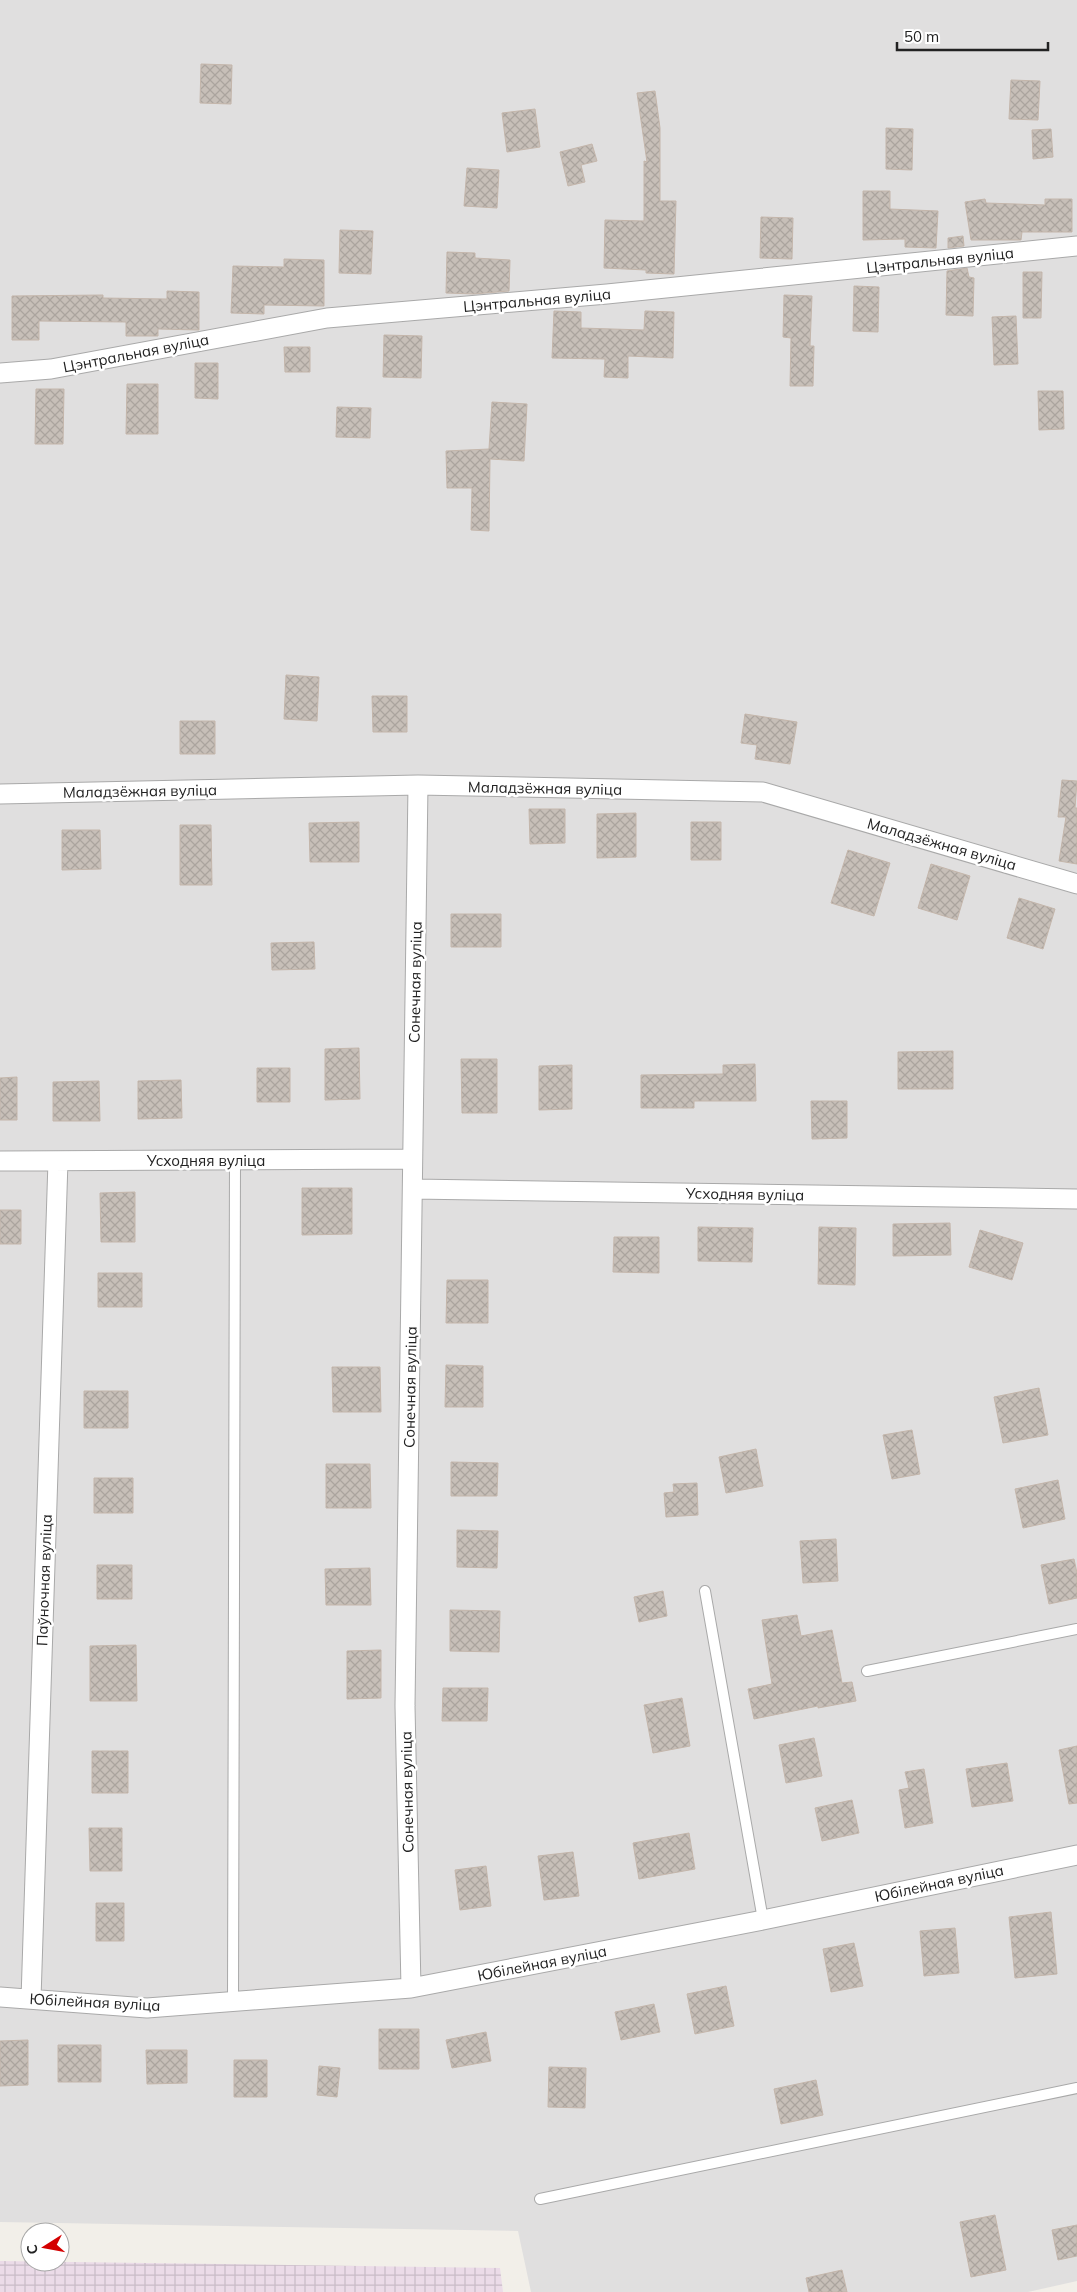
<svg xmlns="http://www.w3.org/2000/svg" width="1077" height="2292" font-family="Mulish,sans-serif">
<defs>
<pattern id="industrial-grid" width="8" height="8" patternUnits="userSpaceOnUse" patternTransform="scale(1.25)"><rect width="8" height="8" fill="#ebdbe8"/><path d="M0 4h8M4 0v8" fill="none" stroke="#c9bcc7"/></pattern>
<pattern id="building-cross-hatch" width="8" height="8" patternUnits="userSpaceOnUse" patternTransform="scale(1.25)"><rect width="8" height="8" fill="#c7bfb8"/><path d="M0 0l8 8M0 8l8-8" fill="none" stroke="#aba49e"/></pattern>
</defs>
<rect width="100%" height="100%" fill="#f2efe9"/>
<!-- residential -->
<path fill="#e0dfdf" d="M0,0H1077V2281L1028,2292H531L518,2231L0,2222Z"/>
<!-- industrial -->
<path fill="url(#industrial-grid)" d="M0,2261L500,2268L503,2292H0Z"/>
<!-- building -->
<path fill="url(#building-cross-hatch)" stroke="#c4b6ab" d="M201,64L232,65L231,104L200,103Z
M1011,80L1040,81L1038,120L1009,119Z
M655,91L660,128V201H676L674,274L646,273V270L604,268L605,220L644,221V161L647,162L637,93Z
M535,109L540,147L507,152L502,113Z
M886,128L913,129L912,170L886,169Z
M1051,129L1053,157L1033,159L1032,130Z
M592,144L597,161L581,165L585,182L568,186L560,152Z
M467,168L499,170L497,208L464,206Z
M863,191H890V209L938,211L936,248L905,247V239L863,240Z
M985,199L986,203L1045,205V199H1072V232H1022L1021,240H971L965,202Z
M761,217L793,218L792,259L760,258Z
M340,230L373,231L371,274L339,273Z
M963,236L964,246L948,248V238Z
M447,252L475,253V258L510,260L509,291L474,294L446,293Z
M284,259L324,260V306L264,305V314L231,313L233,266L284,267Z
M967,268L969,277L974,278L973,316L946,315L947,271Z
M1023,272H1042L1041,318H1023Z
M854,286L879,287L878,332L853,331Z
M167,291L199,292V330L158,329V336H126V322L39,321V340H12V296L103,295V298L167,299Z
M784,295L812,296L810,346H814L813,386H790L791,338L783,337Z
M554,311L581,312V328L644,330L645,311L674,312L673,358L628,356V378L604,377L605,359L552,358Z
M1016,316L1018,364L994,365L992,317Z
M384,335L422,336L421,378L383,377Z
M284,347H310V372H285Z
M195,363H218V399L195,398Z
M127,384H158V434H126Z
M36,389H64L63,444H35Z
M1038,391H1063L1064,429L1039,430Z
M492,402L527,404L524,461L490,459L489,531L471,530L472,488H447L446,451L489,449Z
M337,407L371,408L370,438L336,437Z
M286,675L319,677L317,721L284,719Z
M372,696H407V732H373Z
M745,714L797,722L790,764L755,759L757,745L741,743Z
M180,721H215V754H180Z
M1062,780L1077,781L1075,808H1077V864L1059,861L1066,817H1058Z
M529,809H565V843L530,844Z
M636,813V857L597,858V814Z
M359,822V862H310L309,823Z
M691,822H721V860H691Z
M180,825H211L212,885H180Z
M62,830H100L101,869L62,870Z
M848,850L890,863L874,916L831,903Z
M931,864L970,876L957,920L918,908Z
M1019,898L1055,909L1043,949L1007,938Z
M451,914H501V947H451Z
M314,942L315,969L272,970L271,943Z
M359,1048L360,1099L325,1100V1049Z
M953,1051V1089H898V1052Z
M461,1059H497V1113H462Z
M755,1064L756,1101H694V1108H641V1075L723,1074V1065Z
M572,1065V1109L539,1110V1066Z
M257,1068H290V1102H257Z
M17,1077V1120H0V1078Z
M181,1080L182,1118L138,1119V1081Z
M99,1081L100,1121H53V1082Z
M811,1101H847V1138L812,1139Z
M302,1188H352V1234L302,1235Z
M135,1192V1242H101L100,1193Z
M0,1210H21V1244H0Z
M950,1223L951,1255L893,1256V1224Z
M698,1227L753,1228L752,1262L698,1261Z
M819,1227L856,1228L855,1285L818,1284Z
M980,1230L1023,1243L1012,1280L969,1267Z
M614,1237H659V1273L613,1272Z
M98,1273H142V1307H98Z
M447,1280H488V1323H446Z
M446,1365L483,1366V1407H445Z
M332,1367H380L381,1412H333Z
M1039,1388L1048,1435L1003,1443L994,1397Z
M84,1391H128V1428H84Z
M912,1430L920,1474L892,1479L883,1435Z
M756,1449L763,1486L726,1493L719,1457Z
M451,1462L498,1463L497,1496H451Z
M326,1464H370L371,1508H326Z
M94,1478H133V1513H94Z
M1058,1480L1065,1519L1023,1528L1015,1489Z
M697,1483L698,1515L666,1517L664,1493L674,1492L673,1484Z
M457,1530L498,1531L497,1568L457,1567Z
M836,1539L838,1581L803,1583L800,1541Z
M1074,1559L1077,1573V1598L1049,1604L1041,1565Z
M97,1565H132V1599H97Z
M370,1568L371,1605H326L325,1569Z
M663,1591L667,1616L639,1622L634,1597Z
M450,1610L500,1611L499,1652L450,1651Z
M797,1615L801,1636L832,1630L842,1683L852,1682L856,1701L818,1708V1706L754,1719L748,1689L772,1684L762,1620Z
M136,1645L137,1701H90V1646Z
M381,1650V1698L347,1699V1651Z
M443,1688H488L487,1721H442Z
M682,1698L690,1746L653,1753L644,1705Z
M814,1738L822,1776L786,1783L779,1745Z
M1077,1746V1803L1069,1804L1059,1750Z
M92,1751H128V1793H92Z
M1007,1763L1013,1801L972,1807L966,1769Z
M924,1769L933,1823L905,1828L899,1790L909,1788L905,1772Z
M852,1800L859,1833L822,1841L815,1808Z
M89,1828H122V1871H90Z
M689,1833L695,1869L639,1879L633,1843Z
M573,1852L579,1896L544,1900L538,1856Z
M486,1866L491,1906L460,1910L455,1870Z
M96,1903H124V1941H96Z
M1051,1912L1057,1974L1015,1978L1009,1917Z
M955,1928L959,1973L924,1976L920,1931Z
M854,1943L863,1986L831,1992L823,1949Z
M726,1986L734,2026L695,2034L687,1994Z
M654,2004L660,2032L621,2040L615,2012Z
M379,2029H419V2069H379Z
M486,2032L491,2061L452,2068L446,2040Z
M28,2040V2085L0,2086V2041Z
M58,2045H101V2082H58Z
M146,2050H187V2083L147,2084Z
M234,2060H267V2097H234Z
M319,2066L340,2068L337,2097L317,2095Z
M549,2067L586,2068L585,2108L548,2107Z
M816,2080L823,2115L781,2124L774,2089Z
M995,2215L1006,2270L971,2277L960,2222Z
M1077,2225V2256L1058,2260L1052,2230Z
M842,2270L847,2292H809L806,2278Z"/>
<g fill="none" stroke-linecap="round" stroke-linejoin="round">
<defs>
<path id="lane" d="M705,1591L763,1920
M867,1671L1077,1629
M233,2001L235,1160
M540,2199L1077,2088"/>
<path id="street" d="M0,373L51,369L327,318L607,294L1077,246
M0,794L418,785L763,792L1077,884
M0,1161L411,1159
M413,1189L1077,1199
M411,1988L405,1706L418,785
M0,1997L147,2008L411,1988L763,1920L1077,1855
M31,1999L58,1161"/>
</defs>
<!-- lane casing -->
<use href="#lane" stroke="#a9a9a9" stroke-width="12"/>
<!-- street casing -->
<use href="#street" stroke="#a9a9a9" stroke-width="21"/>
<!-- lane -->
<use href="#lane" stroke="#fff" stroke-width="10"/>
<!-- street -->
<use href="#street" stroke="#fff" stroke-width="19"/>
</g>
<g text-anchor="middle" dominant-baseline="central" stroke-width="5" stroke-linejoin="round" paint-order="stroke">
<!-- street labels -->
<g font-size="15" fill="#222" stroke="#fff">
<text transform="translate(940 260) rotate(-6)">Цэнтральная вуліца</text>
<text transform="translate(537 300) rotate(-5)">Цэнтральная вуліца</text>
<text transform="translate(136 353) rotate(-11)">Цэнтральная вуліца</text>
<text transform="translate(545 788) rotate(1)">Маладзёжная вуліца</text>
<text transform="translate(140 791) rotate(-1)">Маладзёжная вуліца</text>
<text transform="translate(942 844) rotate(16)">Маладзёжная вуліца</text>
<text transform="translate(415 982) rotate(-89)">Сонечная вуліца</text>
<text x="206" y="1160">Усходняя вуліца</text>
<text transform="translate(745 1194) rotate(1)">Усходняя вуліца</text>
<text transform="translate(410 1387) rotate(-89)">Сонечная вуліца</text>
<text transform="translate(44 1580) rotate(-88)">Паўночная вуліца</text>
<text transform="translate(407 1792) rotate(-91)">Сонечная вуліца</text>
<text transform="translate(939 1883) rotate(-12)">Юбілейная вуліца</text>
<text transform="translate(542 1963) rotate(-11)">Юбілейная вуліца</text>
<text transform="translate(95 2002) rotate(3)">Юбілейная вуліца</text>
</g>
</g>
<!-- north arrow -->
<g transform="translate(45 2247) rotate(259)"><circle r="24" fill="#ffffff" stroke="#a7a7a7"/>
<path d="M0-4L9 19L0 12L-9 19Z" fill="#d40000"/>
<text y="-8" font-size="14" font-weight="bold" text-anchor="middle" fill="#222222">С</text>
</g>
<!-- scale -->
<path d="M897 42v8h151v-8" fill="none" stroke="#222222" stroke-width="2.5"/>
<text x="904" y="42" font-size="15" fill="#222222" stroke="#ffffff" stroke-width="4" paint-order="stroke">50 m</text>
</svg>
